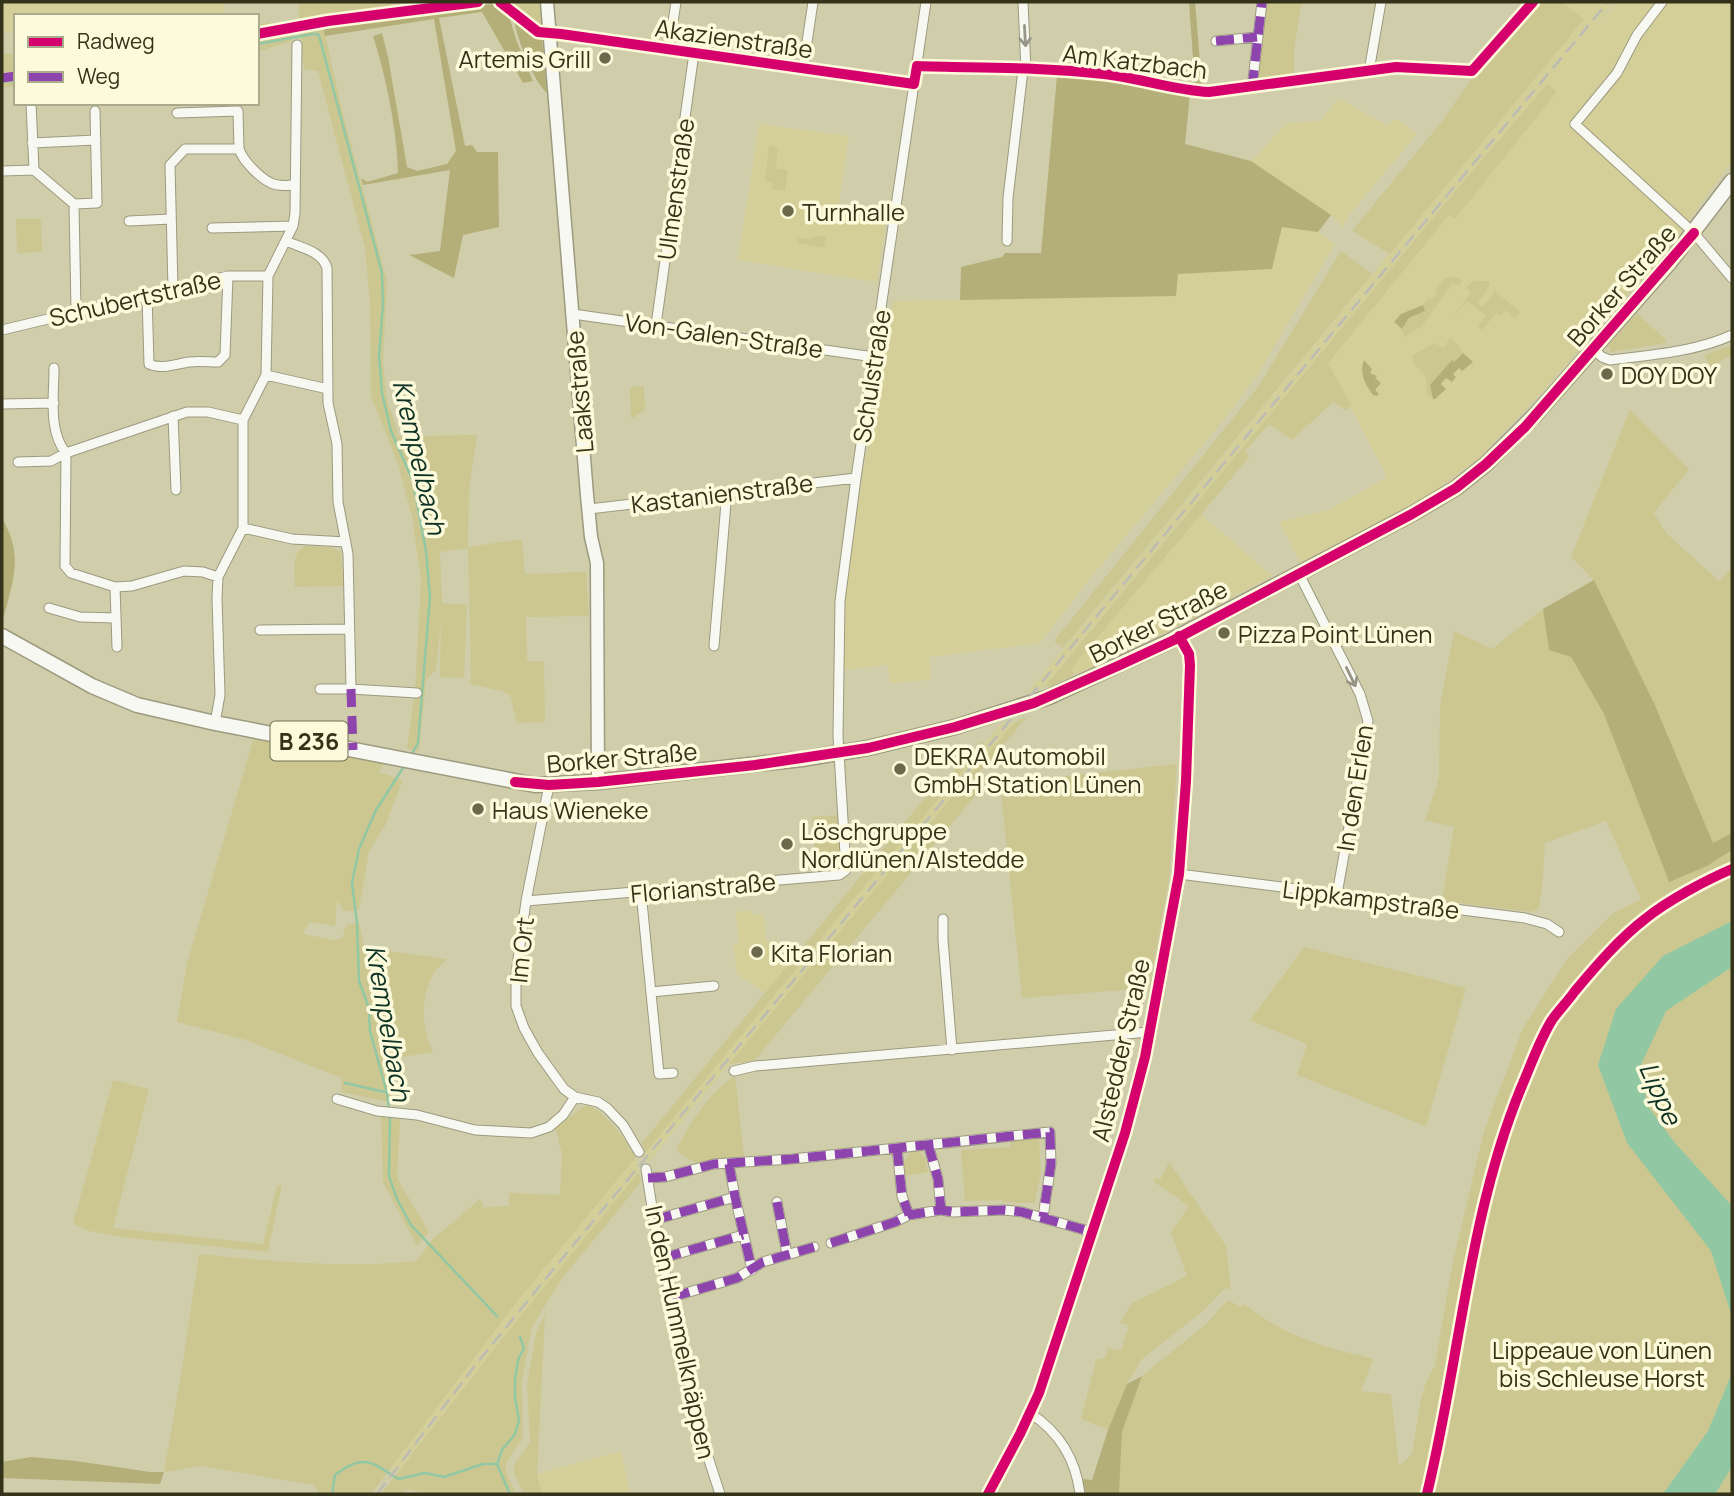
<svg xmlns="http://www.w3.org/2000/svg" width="1734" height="1496" font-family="Manrope,sans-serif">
<rect width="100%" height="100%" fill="#d0cdab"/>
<!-- built -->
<path fill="#d4cf99" d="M2,2H224L225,16H16V33L2,31Z
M1562,2H1615L1584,41L1617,2H1732V161L1672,243L1543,391L1479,458L1427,497L1300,563L1280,522L1331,509L1387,477L1328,363L1449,215L1455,218L1556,92L1547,85L1453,194L1043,688L1028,692L1583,19Z
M1339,98L1386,125L1397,119L1417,134L1353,210L1342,227L1331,215L1251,161L1287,123L1320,121Z
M759,124L849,136L837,215L886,222L877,282L738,260Z
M1282,227L1318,232L1335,244L1258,374L1222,422L1097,570L1040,643L929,657L931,680L890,683L888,665L843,670V632L848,575L858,502L893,301L1176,296L1178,274L1271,269Z
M1201,514L1272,576L1161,635L1074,675L1071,669Z
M1014,723L696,1104L648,1163L645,1153L846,908L1001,724Z
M751,910L752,915L764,914L766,942L778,941L782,950L777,955L788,964L765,993L737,974L733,944L739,942L736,912Z
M636,1157L639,1172L506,1334L397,1473L391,1469L422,1424L519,1299Z
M621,1451L630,1494H542L537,1474Z"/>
<!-- green -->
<path fill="#ccc790" d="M299,2H392V8L305,24L299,20Z
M505,2H540L542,32H540Z
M1267,2H1302L1294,50V75L1261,80L1258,74Z
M1541,2H1562L1584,19L1390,254L1352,231L1443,120L1473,76Z
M292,21V41L257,52V24Z
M323,25L342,110L387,281L383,361L387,400L399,436L477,435L469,489L468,547L522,539L525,574L586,572L589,616L526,617L527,661H544L545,722L517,723L510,695L501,691L468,683L471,680L468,548L440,552L442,603L467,605L464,678L440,677L441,621L436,670L426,680L419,751L407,749L415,690L421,580L412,517L398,464L371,396L370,302L365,248L318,71L304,69L300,32Z
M2,54H16V86L2,88Z
M1547,84L1557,92L1455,219L1449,215L1328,363L1351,405L1346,410L1333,402L1292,440L1269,424L1245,451L1250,456L1071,669L1074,675L1050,687L1046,685L1453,194Z
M769,146L778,147L776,168L788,170L785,191L772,189L773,182L765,181Z
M16,219H41L42,252L17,253Z
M819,235L826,236L824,248L797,243L798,238L811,239Z
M1341,251L1372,274L1063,648L1054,641L1258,387Z
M1450,276L1462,280L1459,286L1453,283L1422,326L1405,337L1402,329L1410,318L1425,311L1423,305L1428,299L1432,300L1437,294L1434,291L1445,278Z
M1477,281H1489L1490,285L1478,303L1483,307L1495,291L1520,312L1515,319L1505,310L1500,316L1496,313L1482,330L1478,327L1486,316L1467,301L1453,318L1471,292L1466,288L1472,282Z
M1637,313L1666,340V343L1611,352L1608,346Z
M1450,338L1459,346L1463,353L1430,385L1433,399L1426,394C1428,382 1427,372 1415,366L1412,356L1435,343L1443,348Z
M1732,345V355L1711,367L1704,355Z
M644,386L645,410L631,419L630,387Z
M1630,409L1689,469L1654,513L1667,534L1719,581L1732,568V1494H1119L1122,1432L1142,1376L1206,1324L1228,1300L1241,1307L1245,1304C1287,1338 1321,1346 1373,1359L1361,1391L1391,1394L1399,1466L1412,1454L1421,1399L1426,1382L1435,1366L1452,1266L1484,1131L1523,1028L1567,959L1612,914L1641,899L1606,821L1545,843L1542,889L1539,908L1532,912L1442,901L1454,827L1425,820L1439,778L1440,706L1454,631L1492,649L1543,609L1549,649L1571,657L1604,714L1669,882L1654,703L1594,580L1571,557Z
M306,546L331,547L341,552L344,586L295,587C295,572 290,552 306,546Z
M1027,717L969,784H985L754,1061L729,1064L1014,723Z
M256,731L388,758L379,772L403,780L385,826L369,851L359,910L343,911L337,900L335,926L309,922L303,934L334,940L342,938L346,925L359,923L369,966L377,989L371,949L447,959C442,964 435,970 432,976C420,1002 422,1028 433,1052L390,1059L399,1104L341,1092L342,1078L246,1040L177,1022L187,963Z
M981,742L985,744L846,908L645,1153L642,1143L923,800L937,789Z
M1177,764L1169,880L1149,988L1022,998L1000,783Z
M838,815L841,869L816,871L812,817Z
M1304,947L1466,988L1426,1126L1297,1075L1307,1044L1250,1020Z
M735,1076L744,1156L717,1159L698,1165L676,1150C690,1124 708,1092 735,1076Z
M113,1080L149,1089L113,1228L263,1244L277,1186L282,1184L268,1252L130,1238L89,1231L73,1224Z
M588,1104C609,1117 623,1136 636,1157L519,1299L371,1494H320L313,1485L201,1466L164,1472L183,1362L199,1254C271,1261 343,1269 416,1261L432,1240L480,1199L484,1207L509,1206V1193L560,1195L562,1154L555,1127Z
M381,1117L400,1118L397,1178L429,1232L417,1246L383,1182Z
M1039,1138L1041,1171L1035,1203L1003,1202L1002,1200L965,1201L961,1150L1010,1147L1011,1140Z
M911,1151C925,1152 926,1159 928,1172L904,1176L902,1165Z
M1169,1162L1226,1246L1231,1290L1225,1288L1202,1312L1142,1359L1127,1384L1108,1430L1081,1419L1096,1360L1105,1358L1108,1348L1121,1351L1129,1325L1120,1323L1132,1303L1187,1276L1171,1232L1189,1206L1154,1182L1156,1178L1160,1180Z
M639,1172L641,1182L561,1280L532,1327L522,1380L523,1437L506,1464V1472L516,1494H427L407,1489L402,1494H381L506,1334Z
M545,1314L537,1474L542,1494H524C507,1461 513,1469 530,1442L527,1384L536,1333Z"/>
<!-- forest -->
<path fill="#b4af79" d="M1189,2H1195L1202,86L1195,87Z
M497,4L507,10L517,42L533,81L523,83L482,12L439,18L465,146L472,145L477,152H498L499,227L463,235L454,278L409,255L440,251L450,170L363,185L361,178L367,182L398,173C397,129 386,77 373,36L382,33L388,57L407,167L417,171L447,164L456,151L434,19L325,36L323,25L441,8Z
M513,14L542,39L547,93C532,80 515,33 513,14Z
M1057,76L1103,79L1190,94L1185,144L1251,161L1331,215L1318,232L1282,227L1272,269L1178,274L1176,296L960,300L961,267L1002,257L1005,253H1041Z
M1423,305L1425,311L1409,318L1402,329L1394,322L1401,314Z
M1463,353L1473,362L1462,371L1459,368L1453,374L1456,377L1452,382L1446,378L1441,384L1446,389L1435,399H1433L1430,385L1452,360L1454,362Z
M1364,360L1372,369L1370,373L1377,376L1375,378L1381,383L1375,390L1379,394L1377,396L1373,395C1365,385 1359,372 1364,360Z
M2,518C23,554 14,578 4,616L2,614Z
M1594,580L1654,703L1713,843L1732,833V850L1707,866L1669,882L1604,714L1571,657L1549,650L1543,609Z
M1142,1376L1122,1432L1119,1494H1086L1082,1479L1092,1480L1108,1430L1127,1384Z
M31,1457L76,1461L150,1472H164L160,1484L2,1478V1462Z"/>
<!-- water -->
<path fill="#92c7a4" d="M1732,921V967L1666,1011L1641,1065L1647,1105L1675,1143L1732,1206V1317L1711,1251L1627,1143L1598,1065L1616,1009L1663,956Z
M1732,1373V1467L1715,1494H1663L1708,1431Z"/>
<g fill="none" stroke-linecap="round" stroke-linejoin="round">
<!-- stream -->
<path stroke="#92c7a4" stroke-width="2.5" d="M257,44L313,34H318L320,39L382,273L383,304L379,355L382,393L391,431L413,481L426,551L430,597L418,743L411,756
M2,82L16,80
M405,765L376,810L359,849L352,883L357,923L359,981L369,1008L370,1031L387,1093L390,1118L389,1176L397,1199L411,1225L497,1316
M345,1083L385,1092
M497,1464L502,1450L515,1434L519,1420L515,1397V1380L518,1360L524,1348L520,1337
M332,1494L335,1475C363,1453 372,1462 398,1479L425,1473L444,1477L483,1464H497L510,1494"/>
<defs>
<path id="street" d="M1023,2L1026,71
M1662,2L1637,35L1617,73L1575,124L1694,233L1732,278
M549,34L914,84
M1216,41L1257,37
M669,49L676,2
M917,66C979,68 1042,67 1104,74C1140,78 1173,90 1209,92L1396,67L1472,71L1533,2
M803,69L813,2
M1369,71L1381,2
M1252,88L1262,2
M31,103L34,170L74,204L76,310
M177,113L238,111L239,149
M32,143L96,140
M2,171L34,170
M74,204L97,203L95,111
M129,221L171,219
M212,228L293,226
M286,241C301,248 322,251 327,268L328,403L337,444L338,502L348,554L351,689H320
M1007,241L1008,198L1023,70
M173,289L170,165L185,149H239C243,161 260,178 271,183C278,187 288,185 295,185
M147,295L149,364C162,370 176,364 189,362C199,361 209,362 218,362L225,355L228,276
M573,314L874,357
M656,325L694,53
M2,330L228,276H268
M1592,348L1602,357L1610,360C1650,355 1695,352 1732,335
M54,368C54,396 48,431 66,453L187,412H208L243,420
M266,375L328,389
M2,404L54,403
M173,416L176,490
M18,462L51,461L66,453L65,566L71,573L115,587L132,586L184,571L203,572L218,577
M589,509L856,478
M243,528L292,539L346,542
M1298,572L1360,694L1368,721L1337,894
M115,587L117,647
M49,608L80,617L116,618
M260,630L349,629
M714,646L727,491
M351,689L417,693
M215,723L220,695L217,598L218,577L243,528V420L266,375L268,276L293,226L295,213L297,45
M549,785L526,901L516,974V1006L524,1028L538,1053L564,1089L575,1097L598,1102L607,1108L623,1125L639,1152
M1179,874L1525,918L1547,924L1559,932
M641,892L659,1074L673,1073
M526,901L839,875L846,870L838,736L840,601L856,478L926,2
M943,919V940L952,1050
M651,992L714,986
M734,1071L755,1066L1149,1032
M337,1099L377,1111L417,1115L475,1130L531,1133L549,1127L563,1115L575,1097
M928,1144L938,1179L941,1210
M897,1148L902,1196L909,1215
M729,1164L735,1197L752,1270
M646,1169L654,1220L698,1426L720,1494
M648,1178L665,1177L714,1164L792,1159L1050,1132L1051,1164L1043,1217
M777,1202L787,1254
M654,1220L735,1197
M831,1243L895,1222L909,1215L941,1210L953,1212L1004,1210L1022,1212L1092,1232
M663,1258L743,1235
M672,1297L737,1278L763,1262L814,1247
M1030,1413C1059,1432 1076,1460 1080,1494"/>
<path id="secondary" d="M547,2L587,495L591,537L597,563L598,782
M988,1494L1020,1434L1039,1393L1125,1133L1145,1057L1179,874L1186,781L1190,665L1189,654L1179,636"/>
<path id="primary" d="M2,636L92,686L137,705L215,723L535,785L598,782L802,759L868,748L955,727L1049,697L1168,642L1412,514L1456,488L1486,464L1536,414L1670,262L1732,181"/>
</defs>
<!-- street casing -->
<use href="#street" stroke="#9c9a7f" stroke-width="11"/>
<!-- secondary casing -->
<use href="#secondary" stroke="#9c9a7f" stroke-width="15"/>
<!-- primary casing -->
<use href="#primary" stroke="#9c9a7f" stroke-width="17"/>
<!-- street -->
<use href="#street" stroke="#f8f8f2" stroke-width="9"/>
<!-- secondary -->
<use href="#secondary" stroke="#f8f8f2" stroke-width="12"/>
<!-- primary -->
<use href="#primary" stroke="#f8f8f2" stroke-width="14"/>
<!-- rail -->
<path stroke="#bcbcb3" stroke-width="2.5" stroke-dasharray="14 7" stroke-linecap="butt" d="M377,1494L477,1363L575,1243L1608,2"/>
<!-- quiet -->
<path stroke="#8e44ad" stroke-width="9" stroke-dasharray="18 9" stroke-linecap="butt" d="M1216,41L1257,37
M2,78L16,76
M1252,88L1262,2
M351,689L353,750
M928,1144L938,1179L941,1210
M897,1148L902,1196L909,1215
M729,1164L735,1197L752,1270
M648,1178L665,1177L714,1164L792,1159L1050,1132L1051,1164L1043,1217
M777,1202L787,1254
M654,1220L735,1197
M831,1243L895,1222L909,1215L941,1210L953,1212L1004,1210L1022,1212L1092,1232
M663,1258L743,1235
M672,1297L737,1278L763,1262L814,1247"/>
<defs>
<path id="cycleway" d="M500,2L538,32L561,34L914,84L917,66C979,68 1042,67 1104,74C1140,78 1173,90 1209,92L1396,67L1472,71L1533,2
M257,34L328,21L478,2
M515,782L549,785L598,782L755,765L868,748L955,727L1034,703L1120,665L1174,640L1412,514L1456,488L1486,464L1525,427L1694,233
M988,1494L1020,1434L1039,1393L1125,1133L1145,1057L1179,874L1186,781L1190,665L1189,654L1179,636
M1427,1494C1460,1359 1468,1217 1521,1088C1531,1065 1539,1041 1552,1020C1559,1010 1568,1001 1575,991C1596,966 1619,939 1645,919C1667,901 1706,880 1732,869"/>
</defs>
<!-- cycleway casing -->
<use href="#cycleway" stroke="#fcfadb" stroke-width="15"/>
<!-- cycleway -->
<use href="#cycleway" stroke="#d6006c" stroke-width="10"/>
</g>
<!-- one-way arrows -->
<defs><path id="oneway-shaft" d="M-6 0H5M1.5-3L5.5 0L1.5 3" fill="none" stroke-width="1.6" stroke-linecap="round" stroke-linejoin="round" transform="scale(1.75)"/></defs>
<g stroke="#969586">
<use href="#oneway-shaft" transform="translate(1025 36) rotate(87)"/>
<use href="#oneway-shaft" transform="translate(1351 677) rotate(64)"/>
</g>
<!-- markers -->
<g fill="#6b684c" stroke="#fcfadb" stroke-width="2.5">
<circle cx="605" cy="58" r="7"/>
<circle cx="788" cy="211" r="7"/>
<circle cx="1607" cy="374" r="7"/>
<circle cx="1224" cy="633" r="7"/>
<circle cx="900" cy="769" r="7"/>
<circle cx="478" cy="809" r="7"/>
<circle cx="787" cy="844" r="7"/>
<circle cx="757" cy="952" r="7"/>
</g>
<g text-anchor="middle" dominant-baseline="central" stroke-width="7" stroke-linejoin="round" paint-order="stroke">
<!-- shield labels -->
<rect fill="#fcfadb" stroke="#706e53" stroke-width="2" x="270.5" y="721.5" width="77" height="39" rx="5"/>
<g font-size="23" font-weight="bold" fill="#343219">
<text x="309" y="741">B 236</text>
</g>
<!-- street labels -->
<g font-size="24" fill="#343219" stroke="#fcfadb">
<text transform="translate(734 38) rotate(8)">Akazienstraße</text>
<text transform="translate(1135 61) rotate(7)">Am Katzbach</text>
<text transform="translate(675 189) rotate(-82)">Ulmenstraße</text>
<text transform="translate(1621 285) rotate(-49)">Borker Straße</text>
<text transform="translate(135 298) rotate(-13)">Schubertstraße</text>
<text transform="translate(724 335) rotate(8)">Von-Galen-Straße</text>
<text transform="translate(871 376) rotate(-81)">Schulstraße</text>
<text transform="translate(579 392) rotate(-95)">Laakstraße</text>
<text transform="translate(722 493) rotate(-7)">Kastanienstraße</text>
<text transform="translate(1158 621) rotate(-27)">Borker Straße</text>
<text transform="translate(622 757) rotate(-5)">Borker Straße</text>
<text transform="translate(1354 788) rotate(-81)">In den Erlen</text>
<text transform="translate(703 887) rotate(-5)">Florianstraße</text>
<text transform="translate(1371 899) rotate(7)">Lippkampstraße</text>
<text transform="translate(521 950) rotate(-84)">Im Ort</text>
<text transform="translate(1120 1050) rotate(-77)">Alstedder Straße</text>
<text transform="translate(681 1332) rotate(78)">In den Hummelknäppen</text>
</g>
<!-- poi labels -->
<g font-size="24" fill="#343219" stroke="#fcfadb" text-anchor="start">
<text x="591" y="58" text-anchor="end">Artemis Grill</text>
<text x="802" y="211">Turnhalle</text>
<text x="1621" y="374">DOY DOY</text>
<text x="1238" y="633">Pizza Point Lünen</text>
<text x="914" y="755">DEKRA Automobil<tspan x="914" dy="28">GmbH Station Lünen</tspan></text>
<text x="492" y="809">Haus Wieneke</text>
<text x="801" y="830">Löschgruppe<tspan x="801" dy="28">Nordlünen/Alstedde</tspan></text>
<text x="771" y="952">Kita Florian</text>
</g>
<!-- park labels -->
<g font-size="24" fill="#363312" stroke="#fcfadb">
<text x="1602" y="1349">Lippeaue von Lünen<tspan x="1602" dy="28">bis Schleuse Horst</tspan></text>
</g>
<!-- water labels -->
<g font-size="26" font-style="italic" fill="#0e3224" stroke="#fcfadb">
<text transform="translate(420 457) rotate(77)">Krempelbach</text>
<text transform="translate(389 1023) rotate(80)">Krempelbach</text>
<text transform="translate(1661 1093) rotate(66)">Lippe</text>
</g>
</g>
<!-- border -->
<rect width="1734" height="1496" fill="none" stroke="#343219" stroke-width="7"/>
<!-- legend -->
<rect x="14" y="14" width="245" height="91" fill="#fcfadb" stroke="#acaa8d" stroke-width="2"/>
<rect x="28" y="37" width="35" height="10" fill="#d6006c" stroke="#acaa8d" stroke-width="2"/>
<text x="77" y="49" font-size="21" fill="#343219">Radweg</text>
<rect x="28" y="72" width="35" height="10" fill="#8e44ad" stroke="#acaa8d" stroke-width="2"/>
<text x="77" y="84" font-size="21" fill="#343219">Weg</text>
</svg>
